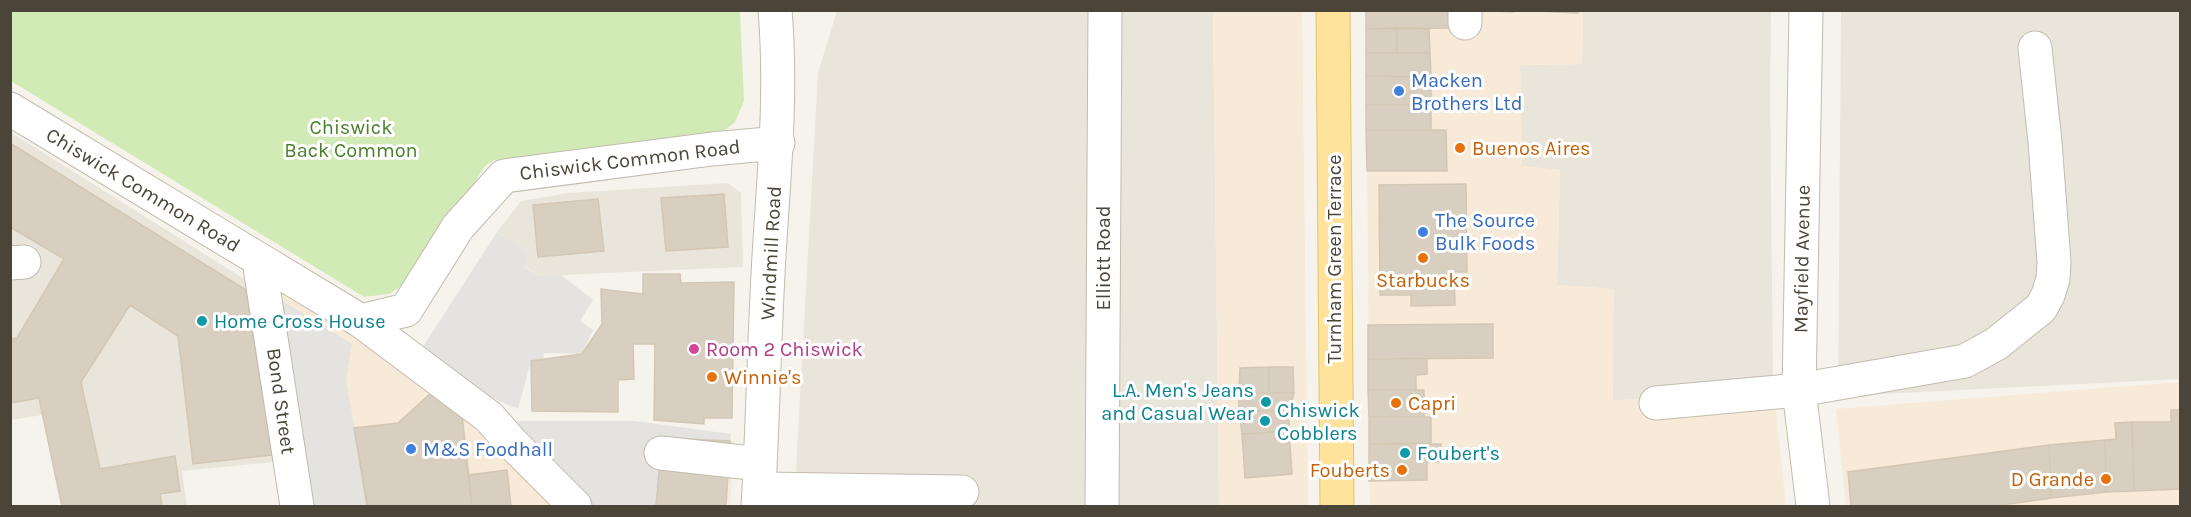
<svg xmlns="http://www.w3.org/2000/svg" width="2191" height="517" font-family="Karla,sans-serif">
<rect width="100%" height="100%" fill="#f6f3ec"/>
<!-- residential -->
<path fill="#eae5da" d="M837,11H1213L1219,506H794L818,73Z
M1583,11H1771L1770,88L1773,386L1613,401V289L1557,285L1560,170L1522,166L1520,65L1582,64Z
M1841,11H2180V379L1882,394L1838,400Z
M10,132L254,285L284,461L182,471L187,506H61L42,415L11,420Z
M728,183L741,193L743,267L540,276L524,266L530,253L497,232L521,201L568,193Z"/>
<!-- commercial -->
<path fill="#f7ead8" d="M1213,11H1302L1308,506H1211H1219Z
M1366,11H1583L1582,64L1520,65L1522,166L1560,170L1557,285L1614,289L1613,401L1773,386L1786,506H1370Z
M269,282L373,344L488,428L734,441L730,506H303Z
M2180,382V506H1846L1836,409Z"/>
<!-- green -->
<path fill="#d2eab5" d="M10,11H740L744,101L735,122L716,137L494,160L485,166L414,278L389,294L364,297L11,81Z"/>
<!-- parking -->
<path fill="#e5e3e0" d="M497,232L530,253L524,267L540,276L560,274L593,300L580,321L593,330L582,354L544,353L543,360L531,361L518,409L488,396L419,353Z
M278,298L352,344L346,379L368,506H308Z
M517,421H635L731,434L730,441L663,438L656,506H587L513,435Z"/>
<!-- building -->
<path fill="#d8cfc1" stroke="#d3c7b4" stroke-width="1.5" d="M1366,10H1449V28L1366,29Z
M1513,10V12L1473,10Z
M1513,10H1578V13Z
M1397,28V53H1366V29Z
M1397,28L1429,29L1430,53H1397Z
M1366,53H1430L1431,77L1366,76Z
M1366,76L1431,77V105H1366Z
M1366,105H1431V130H1366Z
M1366,130H1446L1447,171H1367Z
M10,143L246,290L272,455L193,464L178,336L130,305L81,382L100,469L175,456L180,491L160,494L162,506H62L39,398L10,403V339L17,338L64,259L10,227Z
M1466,184L1467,272H1454L1455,305L1411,306V295H1380L1379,185Z
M724,194L728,247L666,251L661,198Z
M598,199L604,251L538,257L533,205Z
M643,274H680L681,283L734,282L732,418H704V424L654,420L655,344H633L634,379L618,380V412L532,411L531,361L582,354L602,324L601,289L643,294Z
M1493,324V358L1368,359V325Z
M1368,359H1427V374L1416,375V390H1368Z
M1269,367H1293L1294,393H1269Z
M1269,367V393H1239L1240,368Z
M1368,390H1424V417H1369Z
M1239,393H1294L1289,411H1239Z
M430,394L462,415L472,506H368L354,428L398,423Z
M430,394L462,415L468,475L507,470L511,506H367L354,428L398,423Z
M2171,410H2180V489L2134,491L2132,422H2171Z
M1239,411H1289V431L1242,434Z
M1369,417H1431V443L1369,444Z
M2132,422L2134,491L2106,492L2105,440L2116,439L2115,423Z
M1289,431L1292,474L1245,478L1242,434Z
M662,438L730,441L726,506H656Z
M2105,440L2106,492L2051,498L2049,445Z
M1369,444H1441V462H1427V480L1369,481Z
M2049,445L2051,498L1995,506H1851L1848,472Z
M507,470L511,506H472L468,475Z"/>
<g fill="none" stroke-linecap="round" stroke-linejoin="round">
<defs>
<path id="minor" d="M1465,10V23
M1806,10L1799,390L1813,506
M10,109L361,321L406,310L458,227L504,176L712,149L778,143
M259,261L297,506
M10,263L24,262
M361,321L489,417L511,442L575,506
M1656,403L1799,390L1965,361L1996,344L2041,308L2048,295L2053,279L2054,262L2045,142L2035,48
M661,453L760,464
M759,489L962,492
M758,506C763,423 764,340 769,256C774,174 782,93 775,10
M1102,506L1105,10"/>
<path id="major" d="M1333,10L1337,506"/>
</defs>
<!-- minor casing -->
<use href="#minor" stroke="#c2bbae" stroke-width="35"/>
<!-- major casing -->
<use href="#major" stroke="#e6c16a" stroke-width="35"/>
<!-- minor -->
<use href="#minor" stroke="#fff" stroke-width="33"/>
<!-- major -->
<use href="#major" stroke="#ffe39c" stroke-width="33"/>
</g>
<!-- markers -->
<g fill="#3f7fe0" stroke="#fff" stroke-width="2">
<circle cx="1399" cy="91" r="6"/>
<circle cx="1423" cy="232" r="6"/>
<circle cx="411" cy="449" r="6"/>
</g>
<g fill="#e8710a" stroke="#fff" stroke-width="2">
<circle cx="1460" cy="148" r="6"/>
<circle cx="1423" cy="258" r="6"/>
<circle cx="712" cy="377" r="6"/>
<circle cx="1396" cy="403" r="6"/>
<circle cx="1402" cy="470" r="6"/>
<circle cx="2106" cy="479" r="6"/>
</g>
<g fill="#0f9aa8" stroke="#fff" stroke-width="2">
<circle cx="202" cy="321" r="6"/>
<circle cx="1266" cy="402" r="6"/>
<circle cx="1265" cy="421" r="6"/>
<circle cx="1405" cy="453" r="6"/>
</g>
<circle fill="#d1479c" stroke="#fff" stroke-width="2" cx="694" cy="349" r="6"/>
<g text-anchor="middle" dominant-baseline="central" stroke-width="6" stroke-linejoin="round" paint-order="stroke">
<!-- shop labels -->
<g font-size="20" fill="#366cbe" stroke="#fff" text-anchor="start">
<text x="1411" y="80">Macken<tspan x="1411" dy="23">Brothers Ltd</tspan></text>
<text x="1435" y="220">The Source<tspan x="1435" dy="23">Bulk Foods</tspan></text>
<text x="423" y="449">M&amp;S Foodhall</text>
</g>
<!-- park labels -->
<g font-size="20" fill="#4a7f2a" stroke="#fff">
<text x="351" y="127">Chiswick<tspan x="351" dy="23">Back Common</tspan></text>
</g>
<!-- food labels -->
<g font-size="20" fill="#c56008" stroke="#fff" text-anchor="start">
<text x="1472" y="148">Buenos Aires</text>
<text x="1423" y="280" text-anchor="middle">Starbucks</text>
<text x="724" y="377">Winnie's</text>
<text x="1408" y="403">Capri</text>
<text x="1390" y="470" text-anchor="end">Fouberts</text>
<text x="2094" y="479" text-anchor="end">D Grande</text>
</g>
<!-- street labels -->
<g font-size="20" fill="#4b4439" stroke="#fff">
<text transform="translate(630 160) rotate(-7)">Chiswick Common Road</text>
<text transform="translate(143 190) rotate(31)">Chiswick Common Road</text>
<text transform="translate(771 253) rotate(-87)">Windmill Road</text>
<text transform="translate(1103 258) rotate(-90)">Elliott Road</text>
<text transform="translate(1334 259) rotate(-90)">Turnham Green Terrace</text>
<text transform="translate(1802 259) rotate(-89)">Mayfield Avenue</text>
<text transform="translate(281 401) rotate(82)">Bond Street</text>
</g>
<!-- culture labels -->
<g font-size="20" fill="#0d838f" stroke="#fff" text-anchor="start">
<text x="214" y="321">Home Cross House</text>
<text x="1254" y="390" text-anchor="end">L.A. Men's Jeans<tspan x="1254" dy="23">and Casual Wear</tspan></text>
<text x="1277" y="410">Chiswick<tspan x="1277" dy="23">Cobblers</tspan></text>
<text x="1417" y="453">Foubert's</text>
</g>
<!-- hotel labels -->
<g font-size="20" fill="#b23c85" stroke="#fff" text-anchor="start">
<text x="706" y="349">Room 2 Chiswick</text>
</g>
</g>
<!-- border -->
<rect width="2191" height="517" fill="none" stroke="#4b4439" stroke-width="24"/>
</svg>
